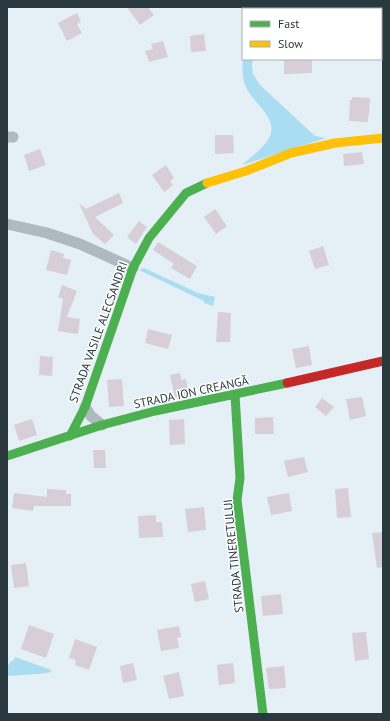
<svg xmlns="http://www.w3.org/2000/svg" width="390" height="721" font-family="'PT Sans',sans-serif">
<rect width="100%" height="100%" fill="#e4f0f5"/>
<!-- green -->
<path fill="#aaddf1" d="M243,57V59H253L252,65L253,74L260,85L315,136L326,138L242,165C249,159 257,153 263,146C287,121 253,106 245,85C242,77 242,66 243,57Z
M144,268L198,293L215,297L213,306L204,303V301L139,270Z
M15,657L49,669L52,672L39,674L7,676V667L11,661H13Z"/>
<!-- building -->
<path fill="#d7ced8" d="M127,7H148L154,15L140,25Z
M77,13L81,22L77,24L82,33L67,41L58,23Z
M204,34L206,51L191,52L190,36Z
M163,41L168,57L149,62L145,51L153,49L151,44Z
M284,59H312V73L284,74Z
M352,97L370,98L369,116H368V122L349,121L350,100H352Z
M215,135H233L234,153L215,154Z
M40,149L46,165L29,171L24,155Z
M362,152L364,164L344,166L343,154Z
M166,165L174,178L170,181L173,185L164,192L152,175Z
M119,193L123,203L95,217L114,235L105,244L93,234L79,203L86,209Z
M215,209L227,226L216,234L204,217Z
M139,221L147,227L136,244L127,237Z
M158,242L197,266L190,279L171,268L174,264L153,250Z
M323,246L329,265L315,269L309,251Z
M51,250L64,254L63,258L71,260L67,275L46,270Z
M62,285L77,291L67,317L80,319L78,334L58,331L63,299L58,297Z
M218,312L231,313L230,342H216Z
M148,329L172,335L168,349L145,343Z
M309,346L312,365L296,368L292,349Z
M40,356L53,357L52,376L39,375Z
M180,373L181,380L186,379L189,395L175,398L170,375Z
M122,379L124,406L109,407L107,380Z
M362,397L366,416L350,420L346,399Z
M322,398L334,407L326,416L315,407Z
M273,417L274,434H255V418Z
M32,419L37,435L19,441L14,425Z
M184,419L185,444L170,445L169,420Z
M93,450H105L106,468H94Z
M304,457L308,472L288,477L284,461Z
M348,488L351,517L337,518L335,489Z
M47,489L66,490V494H71V506H34L33,511L12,508L14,493L47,497Z
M289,493L292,511L271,515L267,497Z
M204,507L206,530L188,532L185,509Z
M156,515V522H162L163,537L139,538L138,516Z
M383,532V567L377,568L372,533Z
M26,563L29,586L14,588L11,565Z
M205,581L209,599L195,602L191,584Z
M281,594L283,614L263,616L261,596Z
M29,625L54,634L46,658L21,649Z
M179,626L181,637L177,638L179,648L161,651L157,630Z
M366,632L369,659L355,661L352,633Z
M75,639L97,647L89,670L75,665L76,660L69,658Z
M133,663L137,680L123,683L120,666Z
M233,663L235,683L219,685L217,665Z
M284,666L286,688L269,689L266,668Z
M179,672L184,696L169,699L163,676Z"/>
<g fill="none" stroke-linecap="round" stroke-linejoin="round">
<!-- street -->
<path stroke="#aebabf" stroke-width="11" d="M255,9V7
M7,137H13
M7,224L47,233L80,244L133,268
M85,407L91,416L102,425"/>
<!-- fast -->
<path stroke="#4caf50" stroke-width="9" d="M235,395L240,478L237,500L263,714
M70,436L85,407L133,268L149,238L186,193L207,183
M7,456L102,425L155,411L287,383"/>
<!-- slow -->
<path stroke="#ffc107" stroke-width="9" d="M207,183L246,171L291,153L335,143L383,138"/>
<!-- jam -->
<path stroke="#c62828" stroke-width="9" d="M287,383L383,361"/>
</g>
<g text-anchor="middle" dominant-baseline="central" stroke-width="3" stroke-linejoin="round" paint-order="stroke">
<!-- street labels -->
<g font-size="12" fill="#2a3940" stroke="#fff">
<text transform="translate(98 332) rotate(-70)">STRADA VASILE ALECSANDRI</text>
<text transform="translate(191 392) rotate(-12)">STRADA ION CREANGĂ</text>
<text transform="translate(233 556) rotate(-96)">STRADA TINERETULUI</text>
</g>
</g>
<!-- border -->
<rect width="390" height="721" fill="none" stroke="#2a3940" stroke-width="16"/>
<!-- legend -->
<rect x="242" y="8" width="140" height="52" fill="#ffffff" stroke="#aab0b3"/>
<rect x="250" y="21" width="20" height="6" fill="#4caf50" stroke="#aab0b3"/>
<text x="278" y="28" font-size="12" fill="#2a3940">Fast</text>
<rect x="250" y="41" width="20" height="6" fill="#ffc107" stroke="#aab0b3"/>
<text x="278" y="48" font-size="12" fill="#2a3940">Slow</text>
</svg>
